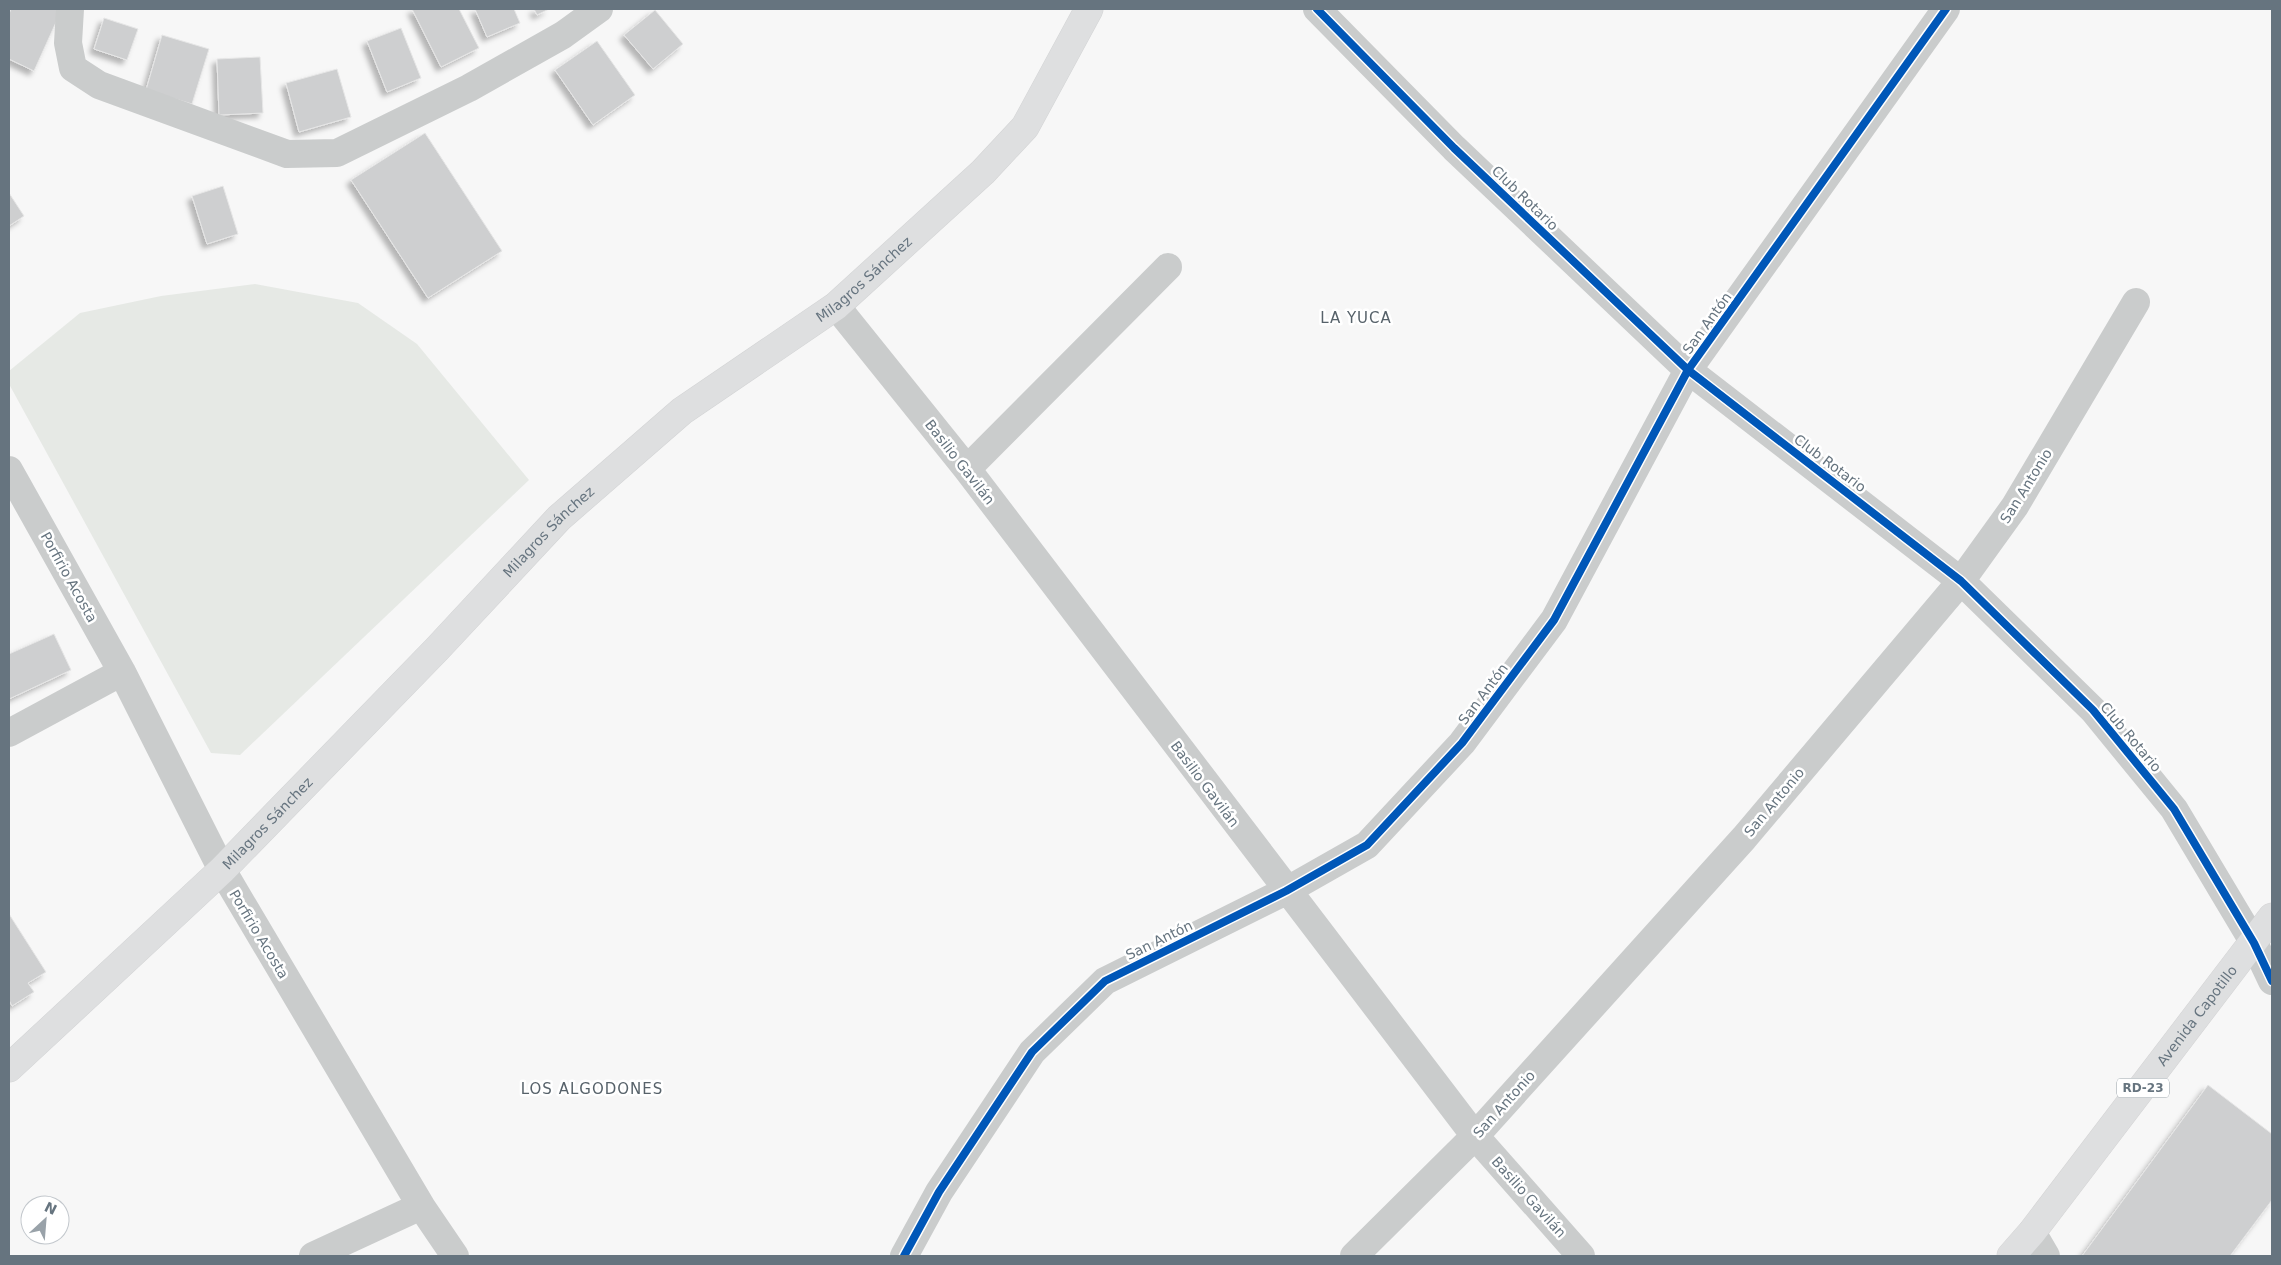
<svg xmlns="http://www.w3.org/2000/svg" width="2281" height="1265" font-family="'DejaVu Sans',sans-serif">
<defs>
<filter id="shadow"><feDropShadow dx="-4.5" dy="4.5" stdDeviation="2.5" flood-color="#0004"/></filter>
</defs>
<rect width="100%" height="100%" fill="#f7f7f7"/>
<!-- green -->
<path fill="#e6e9e5" d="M255,284L358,303L417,344L529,480L240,755L211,753L9,384V371L80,313L161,296Z"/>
<!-- building -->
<path fill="#cecfd0" stroke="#e6e6e6" filter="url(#shadow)" d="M11,9H62L34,71L9,59V14Z
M412,9H459L479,48L441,67Z
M475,9H514L520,23L487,37Z
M534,9H549L537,15Z
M655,10L683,44L653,69L624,35Z
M104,18L138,29L127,60L94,49Z
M401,28L421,78L387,92L367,41Z
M162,35L209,49L192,104L146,90Z
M597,41L635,95L593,125L555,70Z
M260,57L263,113L219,115L217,59Z
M337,69L351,117L299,132L286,83Z
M425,133L502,251L428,298L351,180Z
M223,186L238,234L207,244L192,196Z
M9,193L24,216L9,226Z
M54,634L71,670L9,699V654Z
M9,914L46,972L28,983L34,992L12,1006L9,1000Z
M2208,1085L2272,1134V1200L2230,1256H2082Z"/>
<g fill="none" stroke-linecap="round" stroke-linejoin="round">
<defs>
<g id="secondary">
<path id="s1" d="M9,1068L222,870L437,649L559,518L682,411L836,306L983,172L1025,127L1089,9"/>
</g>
<g id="primary">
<path id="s2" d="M2011,1256L2032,1232L2272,917"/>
</g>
</defs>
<!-- secondary casing -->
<use href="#secondary" stroke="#d3d4d5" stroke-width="29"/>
<!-- primary casing -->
<use href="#primary" stroke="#d4d4d5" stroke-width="29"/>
<!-- street -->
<path stroke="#cacccc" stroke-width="28" d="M70,9L68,43L73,68L99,85L287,154L337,153L469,88L563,35L599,9
M1317,9L1454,148L1688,370L1961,581L2093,710L2174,809L2254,943L2272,981
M836,306L967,469L1475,1136L1581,1256
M967,469L1168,267
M9,470L122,672L222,870L421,1206L455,1256
M9,733L122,672
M2032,1232L2046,1256
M313,1256L421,1206
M904,1256L939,1192L1032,1052L1105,981L1286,891L1367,845L1462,743L1554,620L1688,370L1946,9
M1354,1256L1475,1136L1744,838L1961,581L2015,506L2136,302"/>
<!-- secondary -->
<use href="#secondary" stroke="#dedfe0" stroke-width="28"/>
<!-- primary -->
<use href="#primary" stroke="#dedfe0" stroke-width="28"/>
<defs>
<path id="cycleway" d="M1317,9L1454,148L1688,370L1961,581L2093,710L2174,809L2254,943L2272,981
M904,1256L939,1192L1032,1052L1105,981L1286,891L1367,845L1462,743L1554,620L1688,370L1946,9"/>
</defs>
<!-- cycleway casing -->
<use href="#cycleway" stroke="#fff" stroke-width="11"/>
<!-- cycleway -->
<use href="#cycleway" stroke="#0057b8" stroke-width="8"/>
</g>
<g text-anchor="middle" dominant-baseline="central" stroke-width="5" stroke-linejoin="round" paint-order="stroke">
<!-- shield labels -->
<rect fill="#fff" stroke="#949ea5" stroke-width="1" x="2117" y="1078.5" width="52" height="19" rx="4"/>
<g font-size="12" font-weight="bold" fill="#66747f">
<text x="2143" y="1088">RD-23</text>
</g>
<!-- street labels -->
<g font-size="14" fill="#66747f" stroke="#fff">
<text transform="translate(1525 198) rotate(44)">Club Rotario</text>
<text stroke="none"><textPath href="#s1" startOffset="1166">Milagros Sánchez</textPath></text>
<text transform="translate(1707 323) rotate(-54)">San Antón</text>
<text transform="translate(960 462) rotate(52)">Basilio Gavilán</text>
<text transform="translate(1830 463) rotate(37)">Club Rotario</text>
<text transform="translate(2026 486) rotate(-58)">San Antonio</text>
<text stroke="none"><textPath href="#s1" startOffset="761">Milagros Sánchez</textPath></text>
<text transform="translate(69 577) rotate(61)">Porfirio Acosta</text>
<text transform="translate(1483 694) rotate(-53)">San Antón</text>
<text transform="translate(2131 737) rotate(50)">Club Rotario</text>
<text transform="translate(1205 784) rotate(53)">Basilio Gavilán</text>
<text transform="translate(1774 802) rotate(-50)">San Antonio</text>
<text stroke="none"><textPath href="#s1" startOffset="356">Milagros Sánchez</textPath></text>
<text transform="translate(259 934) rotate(59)">Porfirio Acosta</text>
<text transform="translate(1159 940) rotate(-26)">San Antón</text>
<text stroke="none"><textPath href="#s2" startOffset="304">Avenida Capotillo</textPath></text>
<text transform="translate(1504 1104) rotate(-48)">San Antonio</text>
<text transform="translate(1529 1197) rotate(48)">Basilio Gavilán</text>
</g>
<!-- neighbourhood labels -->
<g font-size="15" letter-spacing="1" fill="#57626a" stroke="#fff">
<text x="1356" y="318">LA YUCA</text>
<text x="592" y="1089">LOS ALGODONES</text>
</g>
</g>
<!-- border -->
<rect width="2281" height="1265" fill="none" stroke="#66747f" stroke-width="20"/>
<!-- north arrow -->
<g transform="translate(45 1220) rotate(26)"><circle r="24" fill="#ffffff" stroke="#c2c7cc"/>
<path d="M0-4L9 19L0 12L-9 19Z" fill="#99a2a9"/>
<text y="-8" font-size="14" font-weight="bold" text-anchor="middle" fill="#66747f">N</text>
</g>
</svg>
